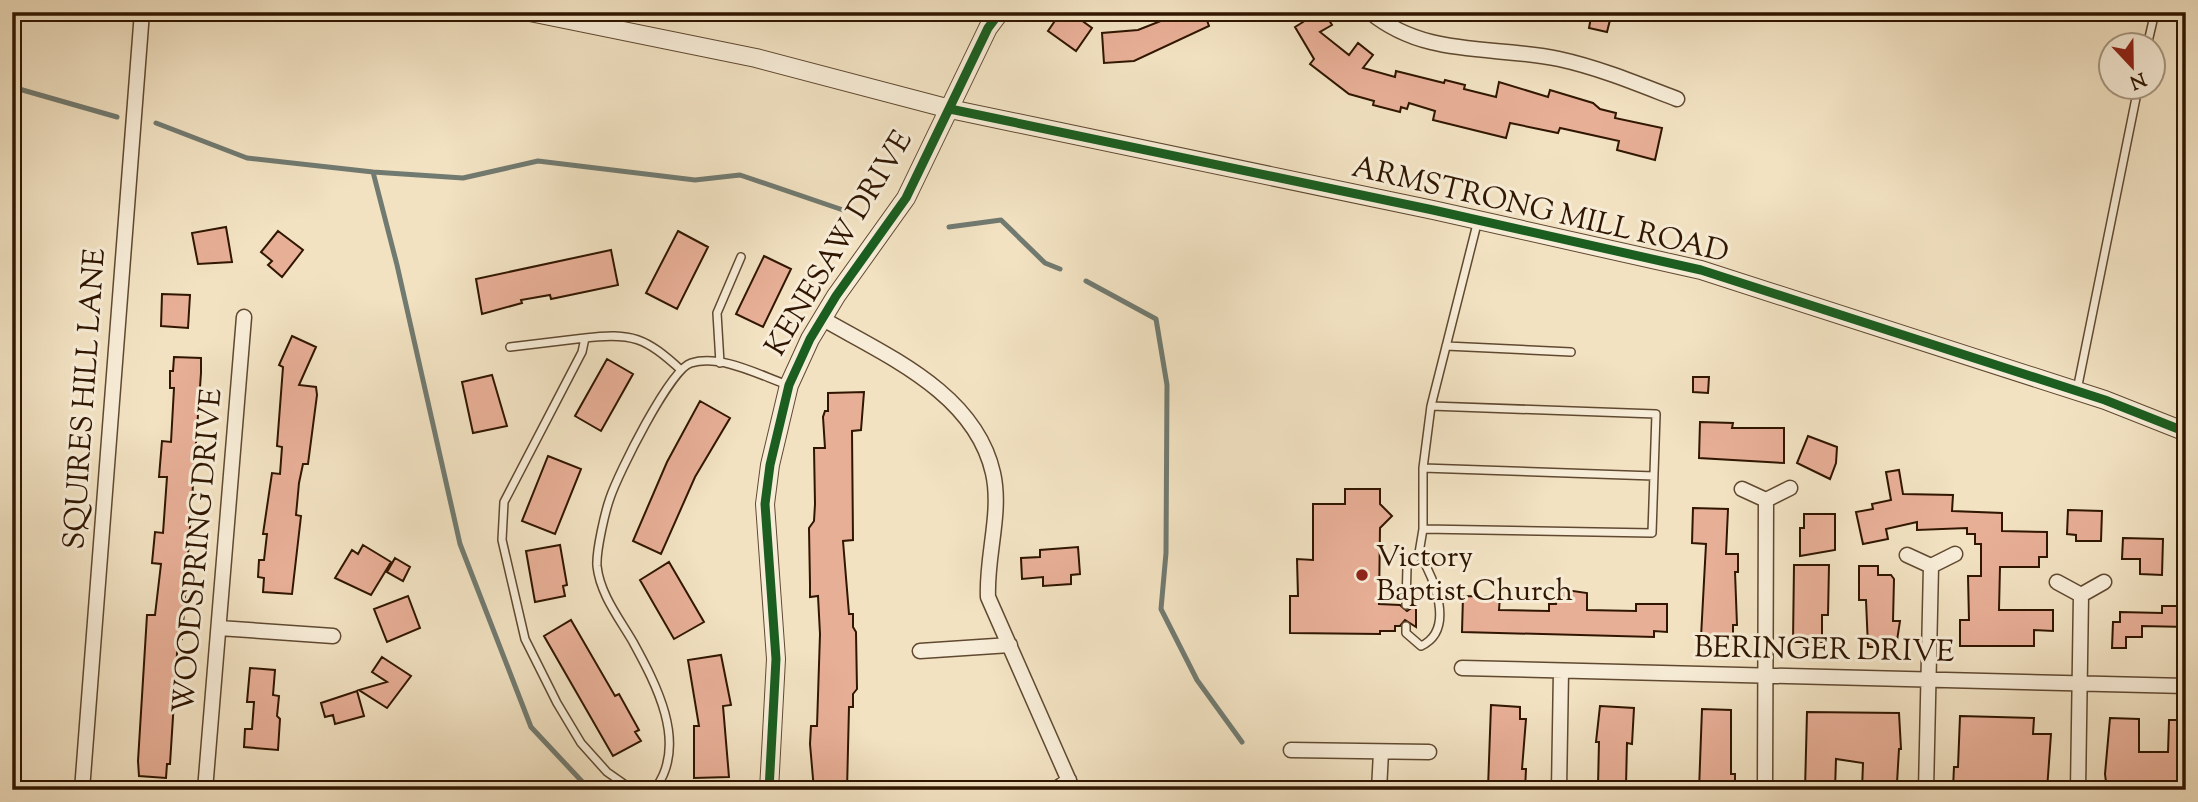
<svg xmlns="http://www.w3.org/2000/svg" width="2198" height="802" font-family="'Sorts Mill Goudy',serif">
<rect width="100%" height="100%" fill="#f2e2c2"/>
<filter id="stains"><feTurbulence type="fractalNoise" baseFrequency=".00286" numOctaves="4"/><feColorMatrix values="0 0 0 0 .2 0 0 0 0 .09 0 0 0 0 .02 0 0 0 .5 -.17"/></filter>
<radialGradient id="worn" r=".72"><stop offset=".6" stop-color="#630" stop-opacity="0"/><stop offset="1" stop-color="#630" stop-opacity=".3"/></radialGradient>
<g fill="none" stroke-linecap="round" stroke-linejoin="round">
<!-- stream -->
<path stroke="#717a70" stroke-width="5" d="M12,87L117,117
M156,123L247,158L373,172L397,265L460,544L531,727L590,790
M373,172L463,178L538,161L695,180L740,175L843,210
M949,227L1001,220L1045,263L1060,269
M1086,281L1156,319L1167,385L1166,553L1161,609L1197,680L1242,742"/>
</g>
<!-- building -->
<path fill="#e8af97" stroke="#301600" stroke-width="2" d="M1061,12H1070L1092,28L1076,51L1048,31Z
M1163,12H1204L1209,26L1134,61L1104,63L1102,33L1138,30L1166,19Z
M1296,12H1324L1332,25L1320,32L1349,55L1358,43L1373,55L1363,68L1395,77L1396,71L1444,83L1445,80L1465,85L1464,89L1496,97L1499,82L1548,97L1550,90L1593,103L1600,109L1616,113L1615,118L1662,128L1655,160L1617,150L1619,141L1560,128L1558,133L1510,123L1506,138L1433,120L1435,111L1409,103L1407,109L1401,107L1400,112L1373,105L1374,101L1349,94L1310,64L1314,59L1295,27L1303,22Z
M1592,12H1612L1607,32L1589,28Z
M226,227L232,262L198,264L192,233Z
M278,231L303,250L282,277L268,265L272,261L261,252Z
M678,231L708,247L677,309L646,293Z
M611,250L618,285L551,299L550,295L521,300L522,303L482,314L476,279Z
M764,256L791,269L763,327L736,314Z
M162,294L190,295L188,328L161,326Z
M292,336L316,347L299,385L316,387L317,395L308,464H303L299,483L296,515L301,516L292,594L263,592L264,578L258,577L259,560H264L267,534H263L272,473L280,474L282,447L277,446L283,367L279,365Z
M174,357L201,358V373L182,639L178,638L170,764H167L166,778L139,776L138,761L147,615H155L161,564L152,563L155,532L163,533L167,477H159L162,441L171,442L174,388H170V371H173Z
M607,359L633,374L601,431L575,416Z
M492,375L507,426L473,433L462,382Z
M1693,377H1709L1708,393L1693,392Z
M864,392L861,430L852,431L853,540L843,541L849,614H853V627L856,632L857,689L853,694V707H849L847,790H814L810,744L811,726H817L820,634L818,596L810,597V584L809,528L814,521L815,504L814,448H825L823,417L825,411H828V393Z
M700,401L730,418L695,477L661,554L633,541L667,462Z
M1700,422L1733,423L1732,428H1784V463L1699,458Z
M1808,436L1837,447L1836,463L1830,479L1797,463Z
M548,456L581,469L555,534L522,521Z
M1899,470L1903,494L1953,495L1952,511L2002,513V531L2047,532V557H2039V567H2000L1999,610H2053V631L2034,630V646H1960V620H1969L1968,576H1981V544H1975V534H1967V528L1917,530V522L1886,529L1888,539L1863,544L1856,512L1873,509L1872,504L1891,500L1886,472Z
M1345,489H1380V504L1392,516L1380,528L1379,604L1400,605L1407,611L1416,605V627L1405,620L1400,626H1395V631H1380V634L1290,633V596H1298L1297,559L1313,560V504H1345Z
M1693,508L1728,509L1726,554H1738V572H1735L1737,625H1733V639L1701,637L1706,544L1692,543Z
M2068,510L2102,511L2101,541H2076V535L2067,534Z
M1804,514H1835V550L1800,556V528H1804Z
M2123,538L2163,539L2162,575L2140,574V559H2122Z
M363,545L391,562L371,595L335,578L352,550L358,554Z
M560,545L567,585L563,586L565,596L535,602L526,551Z
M1078,547L1080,574L1071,575V584L1043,586V577L1022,579L1021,558L1040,557V550Z
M395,558L410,567L403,581L387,572Z
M669,562L704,622L674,639L640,580Z
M1794,565H1829L1828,615H1822V642H1793Z
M1859,566H1878V575H1891L1894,579L1893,621H1900L1896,647H1868L1866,600H1859Z
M1559,589L1587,593V610L1636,611V604H1667V632L1654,631V637L1462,632L1463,596L1500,597L1499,610L1549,611V604H1556Z
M408,596L420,628L387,642L374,609Z
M2162,606H2186V627L2142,626V637H2126V648H2112L2113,622H2120V612L2162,613Z
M571,620L615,696L619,694L639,730L635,732L641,741L613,756L544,636Z
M721,655L731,705L723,706L729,777L694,778V726H699L688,660Z
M382,657L411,676L387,708L359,690L387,682L372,672Z
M250,668L275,670L273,695L279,696L277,716L280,719L278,750L244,747L245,729H252L254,702H247Z
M357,691L364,716L335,724L333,715L325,717L321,703Z
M1491,705L1520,707V719H1526L1522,769H1526L1525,790L1488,788Z
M1600,706L1634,708L1632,744L1627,743L1626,786H1598L1599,742H1596Z
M1702,709L1731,710V774H1735V790H1699Z
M1807,712L1899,713L1901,749H1899L1897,783H1894V788L1862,790L1863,763L1836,759L1835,790H1805Z
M1960,716L2034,718L2033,734H2051L2047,790L1953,788L1954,767H1958Z
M2110,718L2139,719V752H2168L2169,720H2186L2182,790H2107L2105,774Z"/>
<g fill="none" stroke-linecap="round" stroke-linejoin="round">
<defs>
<path id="service" d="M2147,46L2155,12
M585,338C632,332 646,338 681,370
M1446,346L1571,352
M510,347L585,338L582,352L504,502L502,540L525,639L557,703L581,743L607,772L627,786L644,790
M720,363L717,313L741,257
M2077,390L2138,88
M1423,468L1654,476
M1423,529L1652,533L1656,414L1431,406
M1406,605L1407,567L1419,553L1423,529V468L1431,406L1478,220
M1406,626V633L1421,646C1456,630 1434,578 1419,553
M657,786C687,742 656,684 633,642C619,618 600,594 597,566C596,551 605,512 610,498C618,474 670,369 691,363C721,354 759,375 788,385"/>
<path id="minor" d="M1370,12C1426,58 1492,45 1559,59C1600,68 1638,84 1677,99
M823,319C887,356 975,393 993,473C1002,513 986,556 988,597L1073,790
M1742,489L1766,500L1790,488
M1907,555L1931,566L1955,554
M2057,582L2081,595L2104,582
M219,628L333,636
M920,651L1010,645
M1462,668L2186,686
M1291,750L1429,752
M82,790L142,12
M205,790L244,317
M1055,790L1069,780
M1379,790L1381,752
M1559,790L1561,671
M1765,790L1766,500
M1926,790L1931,566
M2078,790L2081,595"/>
<path id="tertiary" d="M530,12L756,58L950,109L1433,210L1701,270L2105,400L2186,432
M769,790L776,659L765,504L770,465L789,385L810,339L836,296L906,198L988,28L1000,12"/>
</defs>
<!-- service casing -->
<use href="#service" stroke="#604930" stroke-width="10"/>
<!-- minor casing -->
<use href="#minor" stroke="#604930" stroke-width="17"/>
<!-- tertiary casing -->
<use href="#tertiary" stroke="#604930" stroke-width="20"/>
<!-- service -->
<use href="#service" stroke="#f7ecd7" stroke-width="7"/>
<!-- minor -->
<use href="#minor" stroke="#f7ecd7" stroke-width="14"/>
<!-- tertiary -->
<use href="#tertiary" stroke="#f7ecd7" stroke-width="18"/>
<defs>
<path id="cycleway" d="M950,109L1433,210L1701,270L2105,400L2186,432
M769,790L776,659L765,504L770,465L789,385L810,339L836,296L906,198L988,28L1000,12"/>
</defs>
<!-- cycleway casing -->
<use href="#cycleway" stroke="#f7ecd7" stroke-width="13"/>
<!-- cycleway -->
<use href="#cycleway" stroke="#1b5e20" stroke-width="9"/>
</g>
<!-- markers -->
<circle fill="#8f2418" stroke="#f7ecd7" stroke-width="2.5" cx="1362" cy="575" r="7"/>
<g text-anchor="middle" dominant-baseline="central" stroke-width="6" stroke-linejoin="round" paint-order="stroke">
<!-- street labels -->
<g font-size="30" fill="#301600" stroke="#f7ecd7">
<text transform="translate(1540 211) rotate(13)">ARMSTRONG MILL ROAD</text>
<text transform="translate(840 244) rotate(-59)">KENESAW DRIVE</text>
<text transform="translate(86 399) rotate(-86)">SQUIRES HILL LANE</text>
<text transform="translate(199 551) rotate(-85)">WOODSPRING DRIVE</text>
<text transform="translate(1824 651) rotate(1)">BERINGER DRIVE</text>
</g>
<!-- poi labels -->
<g font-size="30" fill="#301600" stroke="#f7ecd7" text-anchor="start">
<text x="1376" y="558">Victory<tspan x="1376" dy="34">Baptist Church</tspan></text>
</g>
</g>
<!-- margin -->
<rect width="2198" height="802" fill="none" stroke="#f2e2c2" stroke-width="42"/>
<rect x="14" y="14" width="2170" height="774" fill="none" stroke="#301600" stroke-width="3.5"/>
<rect x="21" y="21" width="2156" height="760" fill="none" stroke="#301600" stroke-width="2"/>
<!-- north arrow -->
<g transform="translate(2132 66) rotate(158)"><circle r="33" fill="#f7ecd7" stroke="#a79681" stroke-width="2"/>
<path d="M0-5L12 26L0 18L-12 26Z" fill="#8f2418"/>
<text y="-10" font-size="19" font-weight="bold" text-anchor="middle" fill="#301600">N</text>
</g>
<rect width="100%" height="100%" filter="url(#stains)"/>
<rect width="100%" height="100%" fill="url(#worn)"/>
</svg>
